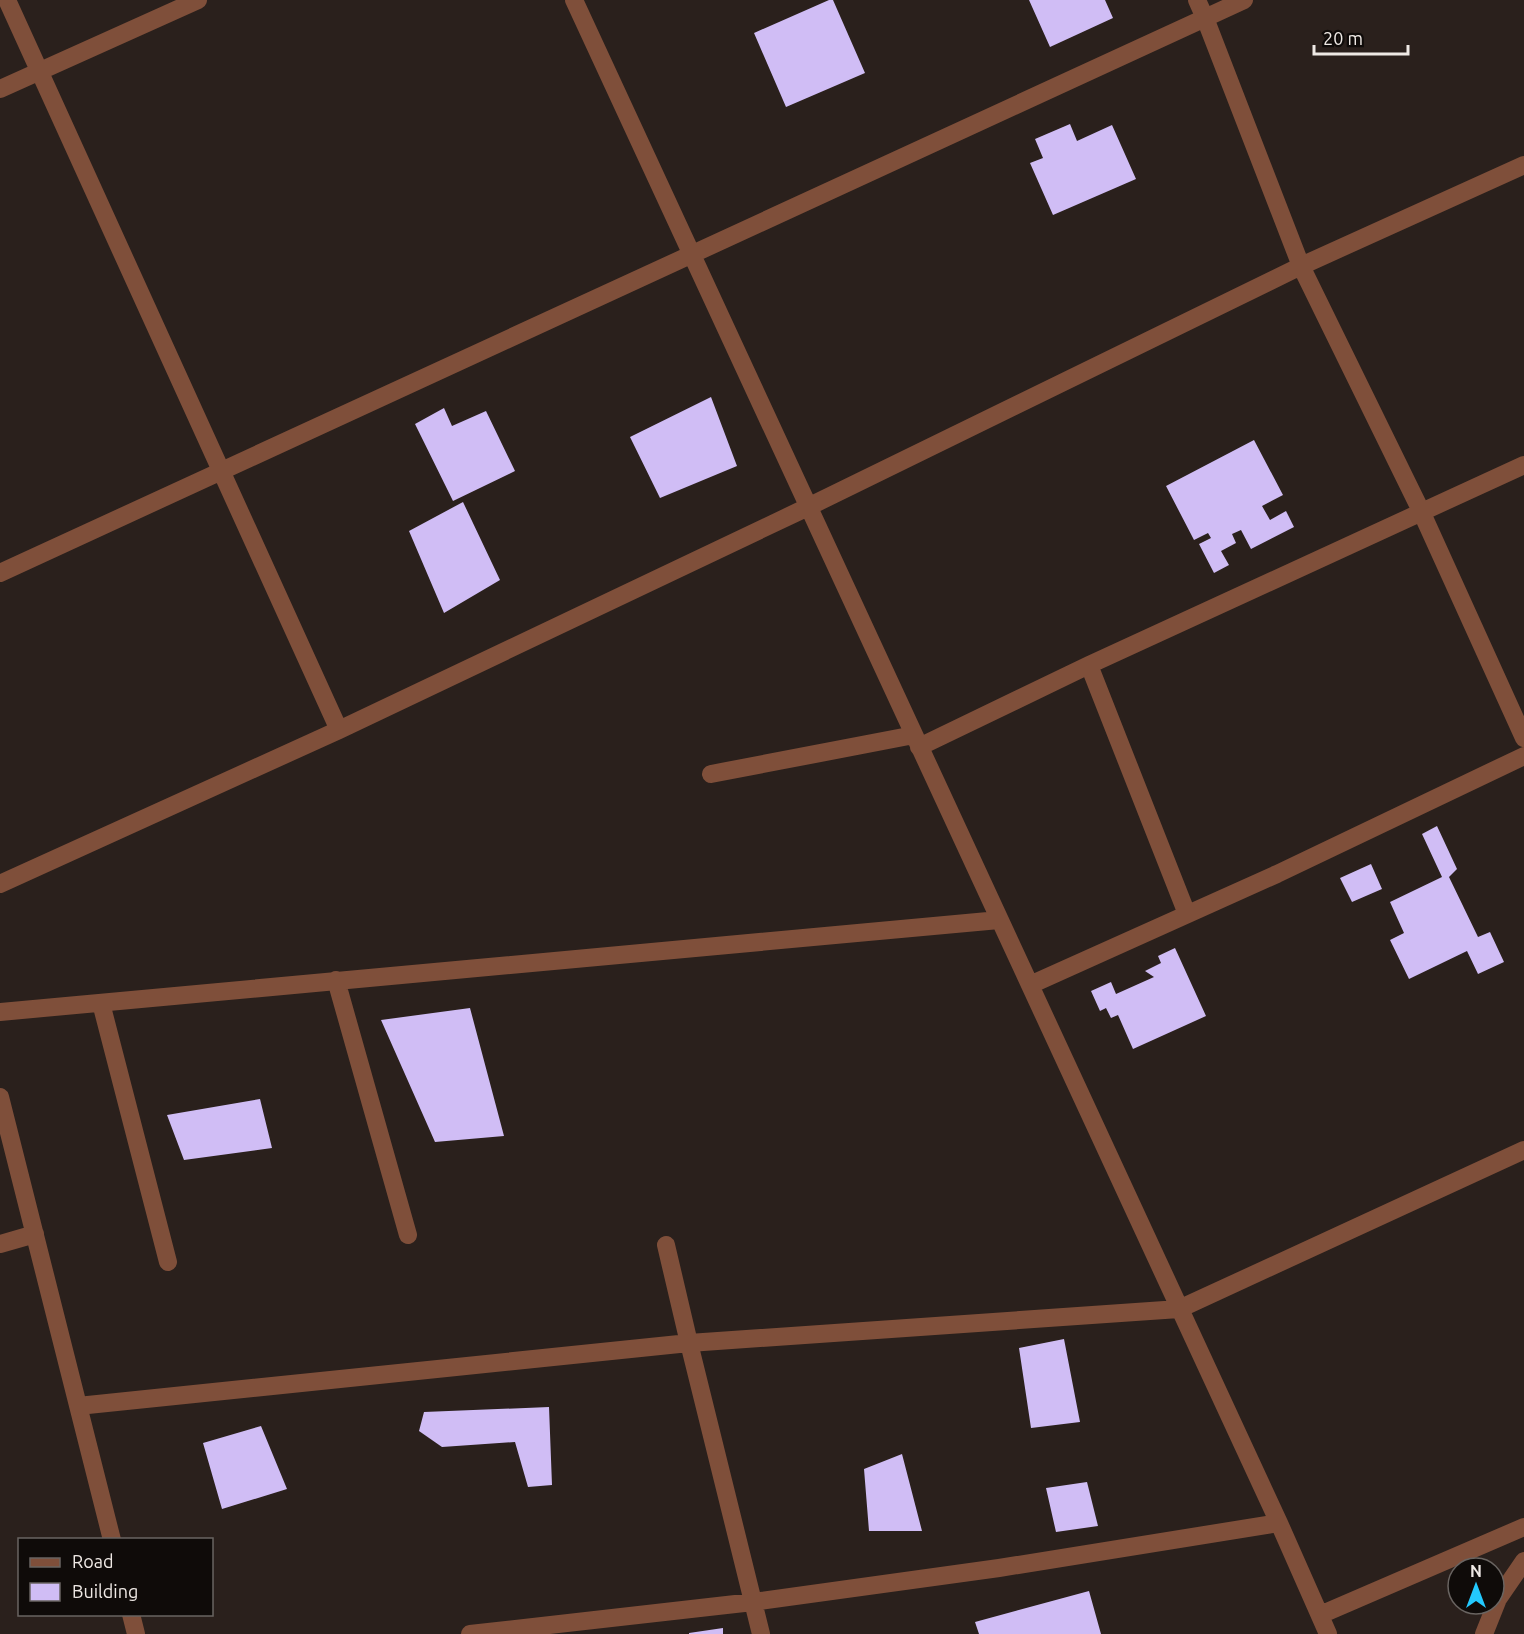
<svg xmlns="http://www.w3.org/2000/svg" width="1524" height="1634" font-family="Ubuntu,sans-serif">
<rect width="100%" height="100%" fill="#2a201c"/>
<!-- building -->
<path fill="#d0bdf5" d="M829,0H833L865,73L786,107L754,33Z
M1029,0H1105L1113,18L1050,47Z
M1070,124L1077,141L1112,125L1136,179L1053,215L1030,163L1043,158L1035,139Z
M711,397L737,466L660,498L630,437Z
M444,408L452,426L486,411L515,471L453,501L415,424Z
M1254,440L1283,495L1262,506L1270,520L1286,511L1294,527L1251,549L1241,530L1232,534L1236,543L1221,551L1229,565L1214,573L1199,544L1211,538L1208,533L1194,540L1166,486Z
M463,502L500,580L444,613L409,531Z
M1437,826L1457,869L1449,877L1478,937L1490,932L1504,962L1478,974L1467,951L1409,979L1390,940L1404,933L1390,902L1442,877L1422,834Z
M1371,864L1382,889L1352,902L1340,878Z
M1175,948L1206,1016L1133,1049L1118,1015L1111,1018L1106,1008L1100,1011L1091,991L1111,982L1116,994L1154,977L1145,971L1161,963L1158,956Z
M470,1008L504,1136L435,1142L381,1020Z
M260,1099L272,1148L184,1160L167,1115Z
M1064,1339L1080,1422L1031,1428L1019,1348Z
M549,1407L552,1485L528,1487L515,1442L442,1447L419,1431L424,1412Z
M261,1426L287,1489L222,1509L203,1443Z
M902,1454L922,1531H869L864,1469Z
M1087,1482L1098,1526L1056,1532L1046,1488Z
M1089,1591L1101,1634H979L975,1622Z
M723,1628V1634H689V1633Z"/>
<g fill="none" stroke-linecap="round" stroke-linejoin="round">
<!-- street -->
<path stroke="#7f4f3a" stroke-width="18" d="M7,0L339,730
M574,0L1279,1523L1328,1634
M1197,0L1205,18L1301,266L1421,511L1524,738
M0,89L198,0
M0,573L1244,0
M1089,665L1187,914
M919,747L1089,665L1524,465
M711,774L914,735
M0,884L339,730L808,507L1301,266L1524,165
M336,980L408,1235
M1030,985L1277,874L1524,756
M101,1003L168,1262
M0,1012L999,920
M0,1097L112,1540
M0,1244L35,1234
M666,1245L689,1343L761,1634
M78,1406L689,1343L1179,1309L1524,1150
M131,1614L136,1634
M1320,1615L1524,1527
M470,1634L753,1602L999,1568L1279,1523
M1484,1634L1498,1599L1524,1561"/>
</g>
<!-- legend -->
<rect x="18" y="1538" width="195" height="78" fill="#0f0b09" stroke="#696461" stroke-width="1.5"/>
<rect x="30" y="1558" width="30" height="9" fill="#7f4f3a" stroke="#696461" stroke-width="1.5"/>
<text x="72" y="1568" font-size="18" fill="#efe9e5">Road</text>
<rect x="30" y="1583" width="30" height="18" fill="#d0bdf5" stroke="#696461" stroke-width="1.5"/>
<text x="72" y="1598" font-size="18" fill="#efe9e5">Building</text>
<!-- north arrow -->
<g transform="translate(1476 1586)"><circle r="28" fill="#0f0b09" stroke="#696461" stroke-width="1.5"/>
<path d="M0-4.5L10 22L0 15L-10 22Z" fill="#23c9fe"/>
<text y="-9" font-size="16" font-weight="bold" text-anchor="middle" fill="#efe9e5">N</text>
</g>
<!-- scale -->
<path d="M1314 45v9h94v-9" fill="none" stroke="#efe9e5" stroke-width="3"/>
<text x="1323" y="45" font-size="18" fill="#efe9e5" stroke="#0f0b09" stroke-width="4.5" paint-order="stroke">20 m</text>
</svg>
